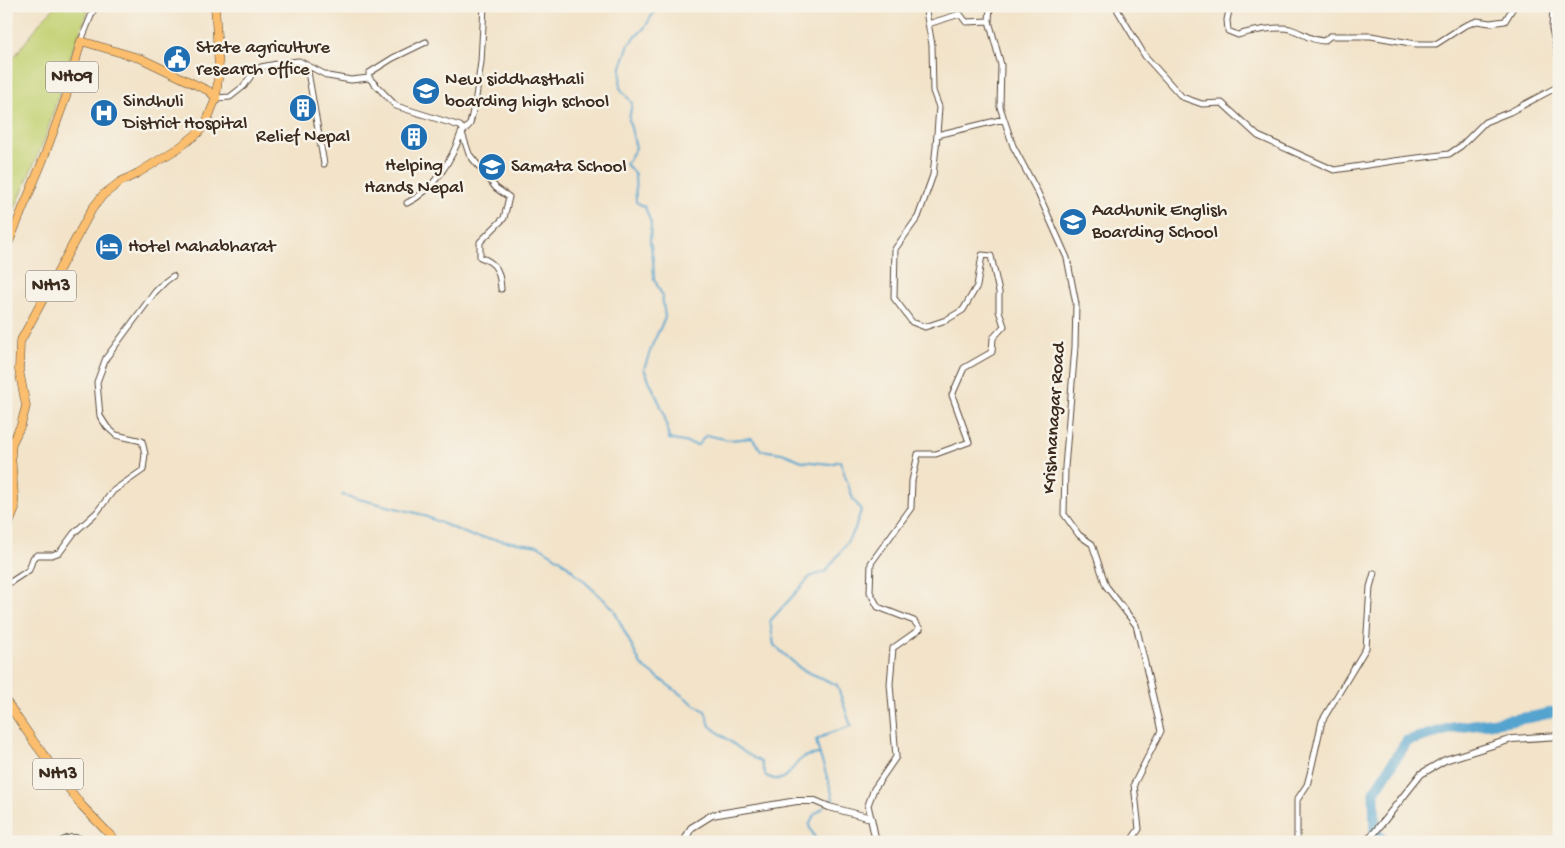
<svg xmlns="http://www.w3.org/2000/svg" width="1565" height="848" font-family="'Gochi Hand',sans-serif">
<rect width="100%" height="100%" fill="#f7f3e8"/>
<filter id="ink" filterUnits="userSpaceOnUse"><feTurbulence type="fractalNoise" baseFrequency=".02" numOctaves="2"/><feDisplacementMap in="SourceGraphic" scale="10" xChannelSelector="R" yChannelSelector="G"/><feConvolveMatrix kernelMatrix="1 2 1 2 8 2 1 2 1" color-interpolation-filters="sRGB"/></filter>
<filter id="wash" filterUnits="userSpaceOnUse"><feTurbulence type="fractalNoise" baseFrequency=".0096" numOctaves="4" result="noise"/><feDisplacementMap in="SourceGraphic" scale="20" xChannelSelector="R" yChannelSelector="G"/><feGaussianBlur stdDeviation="1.12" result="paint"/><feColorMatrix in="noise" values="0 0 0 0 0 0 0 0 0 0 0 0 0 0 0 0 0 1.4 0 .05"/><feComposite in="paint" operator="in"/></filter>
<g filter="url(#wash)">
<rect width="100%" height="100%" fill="#f2e3c9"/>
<!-- green -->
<path fill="#c4d274" stroke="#807e49" d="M56,6H90L73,49L45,138L10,220L11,222L6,228V70L9,64L42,20Z"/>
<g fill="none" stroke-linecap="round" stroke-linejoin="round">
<!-- stream -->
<path stroke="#55a4cf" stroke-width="2" d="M655,6L656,8L646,26L629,44L621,67L620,88L632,103L629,120L636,148L626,164L635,174L636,202L645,207L651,223L650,241L653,259L654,279L662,295L665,318L653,343L644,369L664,413L669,439L698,445L706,435L729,440L752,438L761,450L782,453L802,461L830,464L840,461L853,499L861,510L855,529L842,550L826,571L810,577L770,621L774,645L801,669L837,685L851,726L830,733L816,740C820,760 829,778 833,799L828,804
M342,495L420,514L472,536L539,546L561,560L613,608L641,665L691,702L705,711L710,726L744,752L761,762L766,776C790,787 788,767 804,757C808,755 814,755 819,754
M817,842L809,826L814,815L824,807"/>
<!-- river -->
<path stroke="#55a4cf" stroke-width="11" d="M1385,842L1375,832L1374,792L1407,741L1452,728L1532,717L1559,711"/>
</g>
</g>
<g filter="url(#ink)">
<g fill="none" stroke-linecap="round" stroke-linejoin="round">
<defs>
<path id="minor" d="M484,6L481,62L476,97L470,124L462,133L469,154L496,188L509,197L504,218L480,242V257C497,263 500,272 501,289
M990,6L989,21L1001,65L1000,107L1013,146L1038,193L1067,258L1076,304L1075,347L1065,467L1064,514L1079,535L1092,544L1106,586L1136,625L1161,731L1134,784L1139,829L1130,842
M1117,6L1118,11L1145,56L1182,97L1202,104L1222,103L1258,136L1334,170L1394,161L1449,154L1461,146L1485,122L1510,112L1559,86
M1230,6L1227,20L1228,31L1238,35C1250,31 1278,26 1290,29C1304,33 1308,40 1324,41L1330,36H1371L1416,44H1436L1464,26L1477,21L1490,23L1505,21L1514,6
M1553,6L1552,29L1559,59
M928,24L960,14L966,22L989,21
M81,41L95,6
M307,66L324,164
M369,78V73L393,58L426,42
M216,98L230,97L244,86L252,74L261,67L282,63L299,61L328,76L351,80L369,78L396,106L460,126L464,130
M937,135L1004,119
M407,203C433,191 452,160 461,133
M6,585L29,570L33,558L37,555H52L60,552L74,533L97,512L113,491L143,470L145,454L142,441L116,435L107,427L100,416L97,382L106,358L155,292L166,281L173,276
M871,818L868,805L874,789L896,757L890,684L893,648L920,629L914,621L878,607L870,592L871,563L911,508L912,481L918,454H936L969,442L952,395L964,368L992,352L993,338L1004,326L999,311V292L991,256L982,255L977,286L963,310L946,320L925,327L912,322L894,298L895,249L918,217L933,175L936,147L939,107L933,91L932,45L925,6
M60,842C70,836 78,836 88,842
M1297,842V800L1307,785L1310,774L1322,721L1366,648L1370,587L1374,573"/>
<path id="tertiary" d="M684,842L691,828L712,815L797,801H815L829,807L871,818L876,842
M1365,842L1375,832L1421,774L1445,760L1512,739L1559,736"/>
<path id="primary" d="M6,249L43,160L66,97L81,41L142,59L209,91L216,98"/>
<path id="trunk" d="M6,531L15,509L11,454L12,443L21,425L26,406L19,370L20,342L80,231L92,209L103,195L120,182L138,173L180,147L198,133L206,123L216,98L219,69L215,6
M6,701L34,742L82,806L117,842"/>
</defs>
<!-- minor casing -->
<use href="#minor" stroke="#564638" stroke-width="7"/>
<!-- tertiary casing -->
<use href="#tertiary" stroke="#564638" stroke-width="8"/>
<!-- primary casing -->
<use href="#primary" stroke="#564638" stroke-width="9"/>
<!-- trunk casing -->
<use href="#trunk" stroke="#564638" stroke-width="9"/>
<!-- minor -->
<use href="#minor" stroke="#fff" stroke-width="5"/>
<!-- tertiary -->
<use href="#tertiary" stroke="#fff" stroke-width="6"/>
<!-- primary -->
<use href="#primary" stroke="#fabe6e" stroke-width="8"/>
<!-- trunk -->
<use href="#trunk" stroke="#fabe6e" stroke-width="8"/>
</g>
</g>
<!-- icons -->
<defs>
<symbol id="civic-disc" viewBox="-11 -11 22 22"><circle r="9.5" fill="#1f6fb2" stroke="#f7f3e8"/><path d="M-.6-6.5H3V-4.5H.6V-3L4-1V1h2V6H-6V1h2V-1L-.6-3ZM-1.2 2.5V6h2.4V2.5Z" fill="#fff"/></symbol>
<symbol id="school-disc" viewBox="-11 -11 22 22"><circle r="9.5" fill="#1f6fb2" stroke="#f7f3e8"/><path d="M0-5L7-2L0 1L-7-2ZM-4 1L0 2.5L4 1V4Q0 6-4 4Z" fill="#fff"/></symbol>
<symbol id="building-disc" viewBox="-11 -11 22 22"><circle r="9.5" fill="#1f6fb2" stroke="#f7f3e8"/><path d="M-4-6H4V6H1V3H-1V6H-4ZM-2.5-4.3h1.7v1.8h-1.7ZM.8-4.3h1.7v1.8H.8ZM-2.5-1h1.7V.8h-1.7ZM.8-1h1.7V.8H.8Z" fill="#fff"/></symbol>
<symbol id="hospital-disc" viewBox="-11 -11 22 22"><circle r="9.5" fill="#1f6fb2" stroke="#f7f3e8"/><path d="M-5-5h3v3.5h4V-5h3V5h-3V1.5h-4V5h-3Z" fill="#fff"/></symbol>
<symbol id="hotel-disc" viewBox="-11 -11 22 22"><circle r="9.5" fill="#1f6fb2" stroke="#f7f3e8"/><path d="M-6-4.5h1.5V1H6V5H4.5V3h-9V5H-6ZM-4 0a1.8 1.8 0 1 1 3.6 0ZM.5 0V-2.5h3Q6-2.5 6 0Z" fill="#fff"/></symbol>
</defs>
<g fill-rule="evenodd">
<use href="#civic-disc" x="161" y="43" width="32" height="32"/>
<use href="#school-disc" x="410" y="75" width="32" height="32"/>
<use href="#building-disc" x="287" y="92" width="32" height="32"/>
<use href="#hospital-disc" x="88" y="97" width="32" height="32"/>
<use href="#building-disc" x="398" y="121" width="32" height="32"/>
<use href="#school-disc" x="476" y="151" width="32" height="32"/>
<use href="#school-disc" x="1057" y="206" width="32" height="32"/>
<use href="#hotel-disc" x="93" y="231" width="32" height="32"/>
</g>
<g text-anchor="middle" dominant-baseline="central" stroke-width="5" stroke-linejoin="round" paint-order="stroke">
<!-- shield labels -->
<g fill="#f7f3e8" stroke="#73665b" stroke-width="1">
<rect x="46" y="61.5" width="52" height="31" rx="4"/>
<rect x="26" y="270.5" width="50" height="31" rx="4"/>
<rect x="33" y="758.5" width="50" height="31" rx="4"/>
</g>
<g font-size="18" font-weight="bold" fill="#3b2a1e">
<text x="72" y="77">NH09</text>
<text x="51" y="286">NH13</text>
<text x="58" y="774">NH13</text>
</g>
<!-- poi labels -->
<g font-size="19" fill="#3b2a1e" stroke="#f7f3e8" text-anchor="start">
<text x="196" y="48">State agriculture<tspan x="196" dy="22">research office</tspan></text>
<text x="445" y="80">New siddhasthali<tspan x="445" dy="22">boarding high school</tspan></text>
<text x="123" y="102">Sindhuli<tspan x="123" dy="22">District Hospital</tspan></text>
<text x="303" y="137" text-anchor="middle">Relief Nepal</text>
<text x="414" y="166" text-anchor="middle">Helping<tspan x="414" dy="22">Hands Nepal</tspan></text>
<text x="511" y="167">Samata School</text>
<text x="1092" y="211">Aadhunik English<tspan x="1092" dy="22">Boarding School</tspan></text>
<text x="128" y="247">Hotel Mahabharat</text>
</g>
<!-- street labels -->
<g font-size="19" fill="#3b2a1e" stroke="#f7f3e8">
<text transform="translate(1055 418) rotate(-86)">Krishnanagar Road</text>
</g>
</g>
<!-- margin -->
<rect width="1565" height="848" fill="none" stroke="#f7f3e8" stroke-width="25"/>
</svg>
